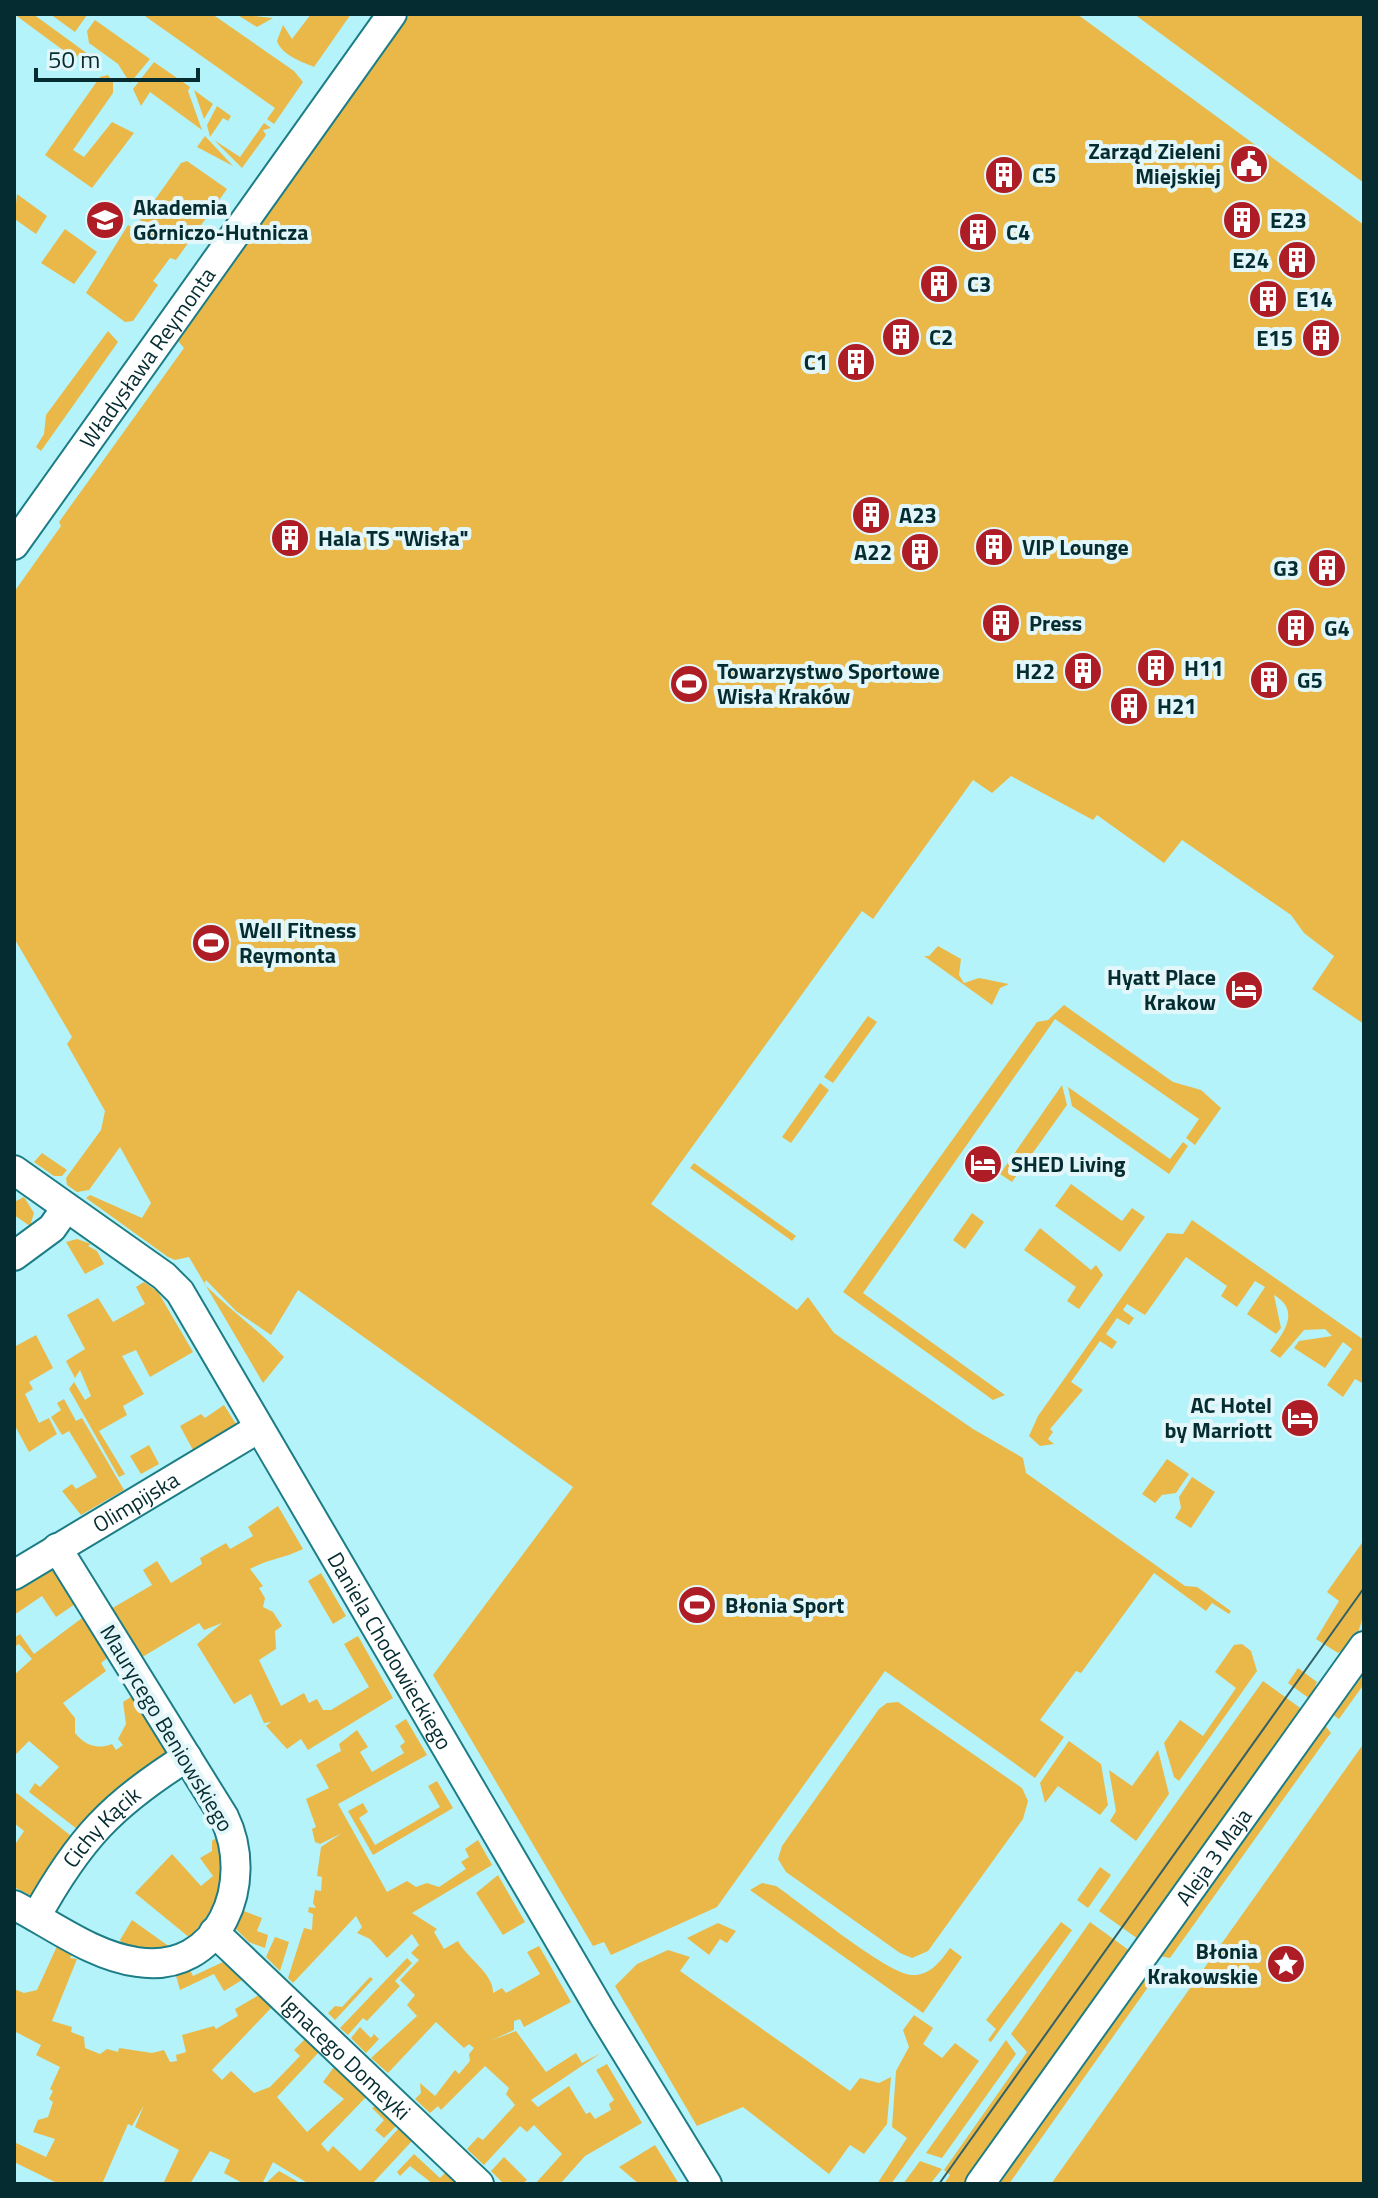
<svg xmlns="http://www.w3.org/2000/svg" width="1378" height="2198" font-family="'Titillium Web',sans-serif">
<rect width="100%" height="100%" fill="#b4f3fa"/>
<!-- green -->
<path fill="#e9b849" d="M14,14H33L92,57L90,60L80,53L75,59Z
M50,14H86L87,15L75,32Z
M142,14H212L294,71L303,82L274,124L267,119L275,108Z
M236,14L273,18L257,27Z
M311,14H351L314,67C300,61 282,55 277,41L283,25L292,39Z
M410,14H1077L1364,225V1024L1312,989L1334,956L1304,933L1291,915L1182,840L1164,863L1097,815L1093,820L1011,776L992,793L973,780L873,919L862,911L651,1204L797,1310L808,1297L834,1333L973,1429L1023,1458L1026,1473L1185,1586L1197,1587L1231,1611L1229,1614L1212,1603L1206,1611L1154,1573L1081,1673L1076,1671L1040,1720L1064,1737L1035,1778L885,1671L717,1907L611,1955L604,1942L593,1946L433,1675L573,1487L298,1290L271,1335L236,1311L206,1280L204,1284C230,1310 259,1330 284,1357L263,1383L189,1257L175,1260L168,1257L86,1198L90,1195L142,1218L151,1203L120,1147L89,1190L77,1192L67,1185L66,1178L101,1130L105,1111L67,1044L72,1037L14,938V592L61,526L59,522L184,348L178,341Z
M1134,14H1364V183Z
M95,20L150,59L130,83L118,64L89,43L87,31Z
M154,62L190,87L188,91L202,130L150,92L141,106L133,89Z
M108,75L113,82V93L73,150L84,157L112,122L134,133L92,188L45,155L100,77Z
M194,90L213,104L204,119Z
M217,106L231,116L228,121L223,118L210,137L207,125Z
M264,123L271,128L263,130L266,135L242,168L214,140L240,157Z
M205,136L233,166L197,147Z
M187,161L227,189L176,260L170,258L153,281L158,285L133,321L125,322L86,293L128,225L134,229L181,163Z
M17,194L47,216L36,234L16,220L14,223Z
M65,229L97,252L74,284L41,263Z
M108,331L118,342L41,451L36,447L44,434L46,415Z
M938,946L961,959L959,975L964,983L979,978L1009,984L1000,988L992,1005L924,956H929Z
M1064,1005L1173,1082L1201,1090L1221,1108L1195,1145L1186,1138L1199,1119L1055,1019L863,1293L1005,1395L993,1400L843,1292L1037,1022L1048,1020Z
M868,1016L877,1022L833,1083L824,1077Z
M820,1083L829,1090L791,1143L782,1137Z
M1062,1085L1067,1105L1012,1182L1000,1174Z
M1068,1087L1170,1159L1183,1142L1188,1146L1169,1174L1072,1106Z
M42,1153L67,1170L62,1176H54L34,1162Z
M694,1163L796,1236L792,1241L690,1168Z
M1071,1184L1122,1221L1132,1208L1145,1217L1120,1252L1055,1206Z
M24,1197L34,1213L30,1226L14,1215V1202Z
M972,1213L984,1222L965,1249L953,1240Z
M1192,1220L1364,1340V1384L1355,1379L1343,1397L1327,1385L1352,1349L1343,1342L1325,1368L1294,1348L1299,1341L1332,1336L1325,1329L1304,1330L1280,1358L1270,1351C1284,1332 1301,1311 1274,1295L1281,1328L1276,1334L1247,1314L1265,1287L1255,1281L1237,1307L1221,1296L1227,1286L1186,1257L1145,1315L1127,1304L1123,1310L1134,1318L1129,1325L1117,1318L1106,1334L1117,1342L1112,1349L1100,1341L1071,1382L1083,1390L1050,1429L1053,1432L1048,1439L1054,1444L1040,1446L1029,1436L1038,1416L1167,1233L1183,1234Z
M1040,1228L1091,1270L1096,1265L1103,1275L1079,1309L1067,1301L1076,1287L1024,1250Z
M77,1239L91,1244L88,1246L97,1251L104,1264L85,1274L66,1242Z
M144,1282L158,1292L193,1352L150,1377L136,1350L122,1356L144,1394L123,1406L127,1415L99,1431L125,1474L119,1477L69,1389L74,1382L85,1400L91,1396L80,1370L75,1378L66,1361L85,1349L67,1315L98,1298L113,1322L145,1304L136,1287Z
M36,1335L53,1368L29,1382L33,1389L25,1394L39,1423L49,1418L57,1434L29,1452L14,1424V1347Z
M64,1399L76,1421L82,1418L124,1490L81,1515L62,1491L72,1484L76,1489L97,1477L69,1431L62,1435L51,1417L61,1410L57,1403Z
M224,1405L236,1424L193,1450L180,1426L201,1414L205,1418Z
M149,1445L159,1464L141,1474L130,1456Z
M1167,1459L1189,1474L1176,1493L1162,1495L1155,1503L1142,1494Z
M1192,1477L1215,1492L1191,1528L1175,1518L1181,1508L1179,1497Z
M278,1506L303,1549C285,1558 268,1559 250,1569L263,1586L259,1588L265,1598L263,1607L273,1612L282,1626L275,1631L276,1649L259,1660L281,1706L304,1693L309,1703L317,1699L323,1710H331L369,1687L344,1644L358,1636L393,1698L308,1750L301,1739L287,1749L266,1726L271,1722L264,1723L251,1694L234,1704L197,1644L222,1623L204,1630L199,1623L139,1659L109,1610L152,1585L143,1570L157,1561L171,1583L202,1564L200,1558L226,1543L230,1549L253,1536L248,1527Z
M1364,1540C1364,1571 1374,1639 1338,1653L1316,1639L1339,1601L1327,1592Z
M49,1567H55L78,1602L56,1617L42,1596L14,1615V1592Z
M321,1573L346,1616L333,1624L308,1581Z
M86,1615L111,1655L101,1663L106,1671L63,1703L75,1718V1733C85,1745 96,1750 112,1744L116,1750L123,1745L118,1739L126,1724L123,1702L134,1695L171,1755L81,1832L29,1792L35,1783L40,1787L59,1767L29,1741L14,1756V1675L32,1659L19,1644L14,1647V1638L20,1634L34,1654Z
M1242,1644L1251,1651L1257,1671L1179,1781L1174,1777L1164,1743L1180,1720L1203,1736L1236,1688L1215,1672L1234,1645Z
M1298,1668L1317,1682L1310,1699L1288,1683Z
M1364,1669V1684L1339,1719L1332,1714Z
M1263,1681L1303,1710L1138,1939L1099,1911Z
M898,1702L1022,1788L1028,1801L1023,1819L928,1951L912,1958L900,1953L786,1872L778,1859L782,1846L879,1709L887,1703Z
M406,1719L427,1755L338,1804L387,1892L407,1881L416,1887L427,1883L439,1887L466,1869L461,1862L469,1857L465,1849L478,1840L492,1865L412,1913L437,1929L434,1932L444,1949L458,1941C466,1957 494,1974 493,1993L502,1988L506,1993L540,1974L527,1952L539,1946L571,2002L524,2027L520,2019L514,2021V2030L492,2040L516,2031L546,2072L576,2053L582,2063L601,2053L531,2100L538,2107L569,2086L586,2114L590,2112L595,2119L611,2110L609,2104L614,2100L596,2070L607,2064L642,2123L585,2156L560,2184H535L562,2154L534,2125L527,2132L520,2126L484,2165L467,2149L478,2137L483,2140L515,2105L506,2094L509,2088L485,2066L441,2110L438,2106L430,2113L415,2099L421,2093L420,2083L435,2096L455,2070L459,2074L470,2061L469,2054L474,2048L469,2044L464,2048L436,2022L388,2073L371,2058L417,2016L407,2005L415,1995L400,1980L419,1960L411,1953L419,1945L412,1934L387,1958L370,1939L357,1933L362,1927L356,1916L293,1983L288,1978L304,1928L312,1930L313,1914L308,1912L309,1907L316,1908L313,1903L315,1890L321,1891L322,1877L317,1876L321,1847L342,1833L320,1844L315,1842L312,1829L316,1827L306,1799L329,1788L316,1765L341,1751L339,1744L357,1730L368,1747L360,1752L372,1772L404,1753L400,1746L405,1742L395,1726Z
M1324,1724L1331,1733L1327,1738L1170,1958L1159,1956Z
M1069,1741L1101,1764L1108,1805L1100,1815L1058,1786L1045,1803L1040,1783Z
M1364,1743V2184H1051Z
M1158,1750L1169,1794L1136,1841L1110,1821L1116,1811L1109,1770L1132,1786Z
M437,1781L453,1808L373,1855L348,1811L363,1803L368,1812L359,1818L375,1845L440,1807L428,1786Z
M14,1791L75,1839L37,1899L14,1887V1846L24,1831L14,1823Z
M220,1835L225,1892L190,1938L135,1893L172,1854L201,1886L213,1876L200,1858L212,1851V1841Z
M1100,1867L1111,1875L1088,1908L1077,1900Z
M498,1875L525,1922L503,1935L476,1893Z
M762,1883L776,1886C801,1903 886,1973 911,1975C930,1976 940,1962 950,1948L962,1957L923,2013L750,1890Z
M244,1911L262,1918L257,1931L268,1935L265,1948L249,1942L235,1928Z
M132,1920L170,1947L152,1951L123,1945L120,1940Z
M1061,1922L1072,1930L991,2042L988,2040L996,2029L986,2020Z
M1090,1922L1130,1951L964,2184H944L950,2175L944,2170L1027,2052L1011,2034Z
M718,1923L736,1931L727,1943L720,1939L709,1955L687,1938Z
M275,1937L289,1942L280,1971L266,1957Z
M58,1944L73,1952L70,1958L77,1959L52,2021L72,2027L71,2032L84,2037L85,2048L100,2054L107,2049L118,2052L119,2048L152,2053L164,2050L170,2062L177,2061L176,2055L186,2052L182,2035L214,2026L216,2029L238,2016L235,2009L259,1995L272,2007L212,2070L222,2080L231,2071L254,2093L270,2087L300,2056L294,2050L305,2039L319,2052L277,2097L307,2132L344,2099L323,2082L334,2067L366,2097L321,2144L328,2152L333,2146L360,2171L399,2128L412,2141L372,2184H309L273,2162L262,2184H244L224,2173L230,2160L210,2151L190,2184H163L179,2150L135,2127L144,2105L132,2126L128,2124L102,2184H59L14,2162V2142L46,2157L55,2139L33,2132L38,2120L48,2117L53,2102L49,2099L53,2091L50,2089L60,2067L36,2055L41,2045L14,2031V1989L24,1993L37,1990Z
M668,1950L690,1957L680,1971L850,2091L860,2078L879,2083L891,2077L887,2124L864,2154L850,2145L829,2174L743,2107L697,2126L615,1986L637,1964Z
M407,1958L412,1963L395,1981L400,1986L367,2021L363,2018L348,2035L340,2028Z
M223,1962L242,1980L224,1991L214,1974L180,1990L175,1972L189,1968L193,1976Z
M1151,1968L1158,1973L1009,2184H996Z
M370,1977L373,1979L335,2020L328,2013L335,2006L342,2007Z
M914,2015L933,2028L923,2044L942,2058L955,2043L979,2061L891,2184H877L907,2138L892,2127L896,2071L909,2047L903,2030Z
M360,2027L371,2038L374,2034L379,2039L366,2053L351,2038Z
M1006,2040L1016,2054L942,2158L926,2153Z
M375,2106L396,2126L384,2138L375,2130L384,2120L372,2108Z
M655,2145L679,2184H639L619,2167Z
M414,2154L440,2178L445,2173L457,2184H433L410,2166L400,2176L397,2172Z
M504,2157L527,2180L522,2184H504L491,2171Z
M920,2161L942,2169L930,2184H903Z
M279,2171L302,2184H265Z"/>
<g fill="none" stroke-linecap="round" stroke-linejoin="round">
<defs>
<g id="minor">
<path id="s1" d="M14,545L392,14"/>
<path id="s2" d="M14,1170L164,1276L180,1292L602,2013L707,2184"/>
<path d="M14,1256L52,1228L66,1208"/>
<path id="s3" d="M14,1575L259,1428"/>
<path d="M14,1905C53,1925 93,1956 137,1962C220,1975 256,1882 224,1817L57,1548"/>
<path id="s4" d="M36,1917C79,1839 112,1804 187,1757"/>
<path id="s5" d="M214,1932L479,2184"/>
<path id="s6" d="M980,2184L1364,1646"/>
</g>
</defs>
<!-- minor casing -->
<use href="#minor" stroke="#1d7d86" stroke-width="32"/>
<!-- minor -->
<use href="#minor" stroke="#fff" stroke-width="28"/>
<!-- tram -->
<path stroke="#336065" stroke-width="2" d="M939,2184L1364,1588"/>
</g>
<!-- icons -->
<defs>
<symbol id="civic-disc" viewBox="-11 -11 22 22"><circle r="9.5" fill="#ae1c25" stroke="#e3f7fa"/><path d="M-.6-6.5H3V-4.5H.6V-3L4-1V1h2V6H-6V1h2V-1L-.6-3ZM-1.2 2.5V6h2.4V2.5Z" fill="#fff"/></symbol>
<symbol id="building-disc" viewBox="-11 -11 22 22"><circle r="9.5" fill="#ae1c25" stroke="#e3f7fa"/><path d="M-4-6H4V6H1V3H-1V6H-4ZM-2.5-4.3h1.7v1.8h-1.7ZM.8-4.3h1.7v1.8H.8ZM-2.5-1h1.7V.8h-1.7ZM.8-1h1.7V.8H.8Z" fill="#fff"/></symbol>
<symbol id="university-disc" viewBox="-11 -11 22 22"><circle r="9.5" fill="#ae1c25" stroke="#e3f7fa"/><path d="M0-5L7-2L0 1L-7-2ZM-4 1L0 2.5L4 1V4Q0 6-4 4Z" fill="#fff"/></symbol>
<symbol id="stadium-disc" viewBox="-11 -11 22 22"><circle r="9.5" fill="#ae1c25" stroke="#e3f7fa"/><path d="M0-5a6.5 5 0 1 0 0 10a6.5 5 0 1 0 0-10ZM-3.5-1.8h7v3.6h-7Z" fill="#fff"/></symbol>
<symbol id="hotel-disc" viewBox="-11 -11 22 22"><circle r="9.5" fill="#ae1c25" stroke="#e3f7fa"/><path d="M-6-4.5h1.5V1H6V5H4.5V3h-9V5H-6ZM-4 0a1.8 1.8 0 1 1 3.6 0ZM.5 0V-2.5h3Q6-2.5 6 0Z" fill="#fff"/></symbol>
<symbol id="sight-disc" viewBox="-11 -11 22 22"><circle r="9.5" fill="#ae1c25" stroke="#e3f7fa"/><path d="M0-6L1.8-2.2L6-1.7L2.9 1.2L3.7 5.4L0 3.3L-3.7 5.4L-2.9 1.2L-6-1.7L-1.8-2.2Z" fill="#fff"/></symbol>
</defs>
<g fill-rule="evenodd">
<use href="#civic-disc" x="1227" y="142" width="44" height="44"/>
<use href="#building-disc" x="982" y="153" width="44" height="44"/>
<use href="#university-disc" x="83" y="198" width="44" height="44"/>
<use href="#building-disc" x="1220" y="198" width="44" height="44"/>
<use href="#building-disc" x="956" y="210" width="44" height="44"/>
<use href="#building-disc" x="1275" y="238" width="44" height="44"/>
<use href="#building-disc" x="917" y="262" width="44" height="44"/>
<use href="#building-disc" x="1246" y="277" width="44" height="44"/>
<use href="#building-disc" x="879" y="315" width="44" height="44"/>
<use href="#building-disc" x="1299" y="316" width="44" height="44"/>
<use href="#building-disc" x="834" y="340" width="44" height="44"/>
<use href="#building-disc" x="849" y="493" width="44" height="44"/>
<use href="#building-disc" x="268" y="516" width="44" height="44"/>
<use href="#building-disc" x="972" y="525" width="44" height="44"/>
<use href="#building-disc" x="898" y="530" width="44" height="44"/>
<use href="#building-disc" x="1305" y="546" width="44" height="44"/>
<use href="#building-disc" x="979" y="601" width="44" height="44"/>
<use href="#building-disc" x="1274" y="606" width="44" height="44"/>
<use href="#building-disc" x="1134" y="646" width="44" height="44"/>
<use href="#building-disc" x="1061" y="649" width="44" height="44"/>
<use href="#building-disc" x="1247" y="658" width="44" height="44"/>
<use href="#stadium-disc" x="667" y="662" width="44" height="44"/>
<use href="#building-disc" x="1107" y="684" width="44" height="44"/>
<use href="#stadium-disc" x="189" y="921" width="44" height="44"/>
<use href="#hotel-disc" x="1222" y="968" width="44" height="44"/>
<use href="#hotel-disc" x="961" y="1142" width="44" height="44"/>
<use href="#hotel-disc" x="1278" y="1396" width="44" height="44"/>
<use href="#stadium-disc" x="675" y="1583" width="44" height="44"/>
<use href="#sight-disc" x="1264" y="1942" width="44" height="44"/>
</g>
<g text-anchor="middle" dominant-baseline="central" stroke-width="8" stroke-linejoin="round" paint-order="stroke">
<!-- poi labels -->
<g font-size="22" font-weight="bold" fill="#052c30" stroke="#e3f7fa" text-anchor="start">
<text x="1221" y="151" text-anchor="end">Zarząd Zieleni<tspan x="1221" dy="25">Miejskiej</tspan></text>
<text x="1032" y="175">C5</text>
<text x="133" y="207">Akademia<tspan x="133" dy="25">Górniczo-Hutnicza</tspan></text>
<text x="1270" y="220">E23</text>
<text x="1006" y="232">C4</text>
<text x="1269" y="260" text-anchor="end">E24</text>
<text x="967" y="284">C3</text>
<text x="1296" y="299">E14</text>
<text x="929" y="337">C2</text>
<text x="1293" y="338" text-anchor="end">E15</text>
<text x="828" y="362" text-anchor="end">C1</text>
<text x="899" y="515">A23</text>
<text x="318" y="538">Hala TS "Wisła"</text>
<text x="1022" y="547">VIP Lounge</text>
<text x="892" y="552" text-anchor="end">A22</text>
<text x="1299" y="568" text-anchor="end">G3</text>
<text x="1029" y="623">Press</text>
<text x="1324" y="628">G4</text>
<text x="1184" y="668">H11</text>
<text x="717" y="671">Towarzystwo Sportowe<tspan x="717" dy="25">Wisła Kraków</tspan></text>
<text x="1055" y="671" text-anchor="end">H22</text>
<text x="1297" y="680">G5</text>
<text x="1157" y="706">H21</text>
<text x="239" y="930">Well Fitness<tspan x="239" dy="25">Reymonta</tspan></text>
<text x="1216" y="977" text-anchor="end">Hyatt Place<tspan x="1216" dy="25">Krakow</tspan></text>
<text x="1011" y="1164">SHED Living</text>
<text x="1272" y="1405" text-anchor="end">AC Hotel<tspan x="1272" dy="25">by Marriott</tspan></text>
<text x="725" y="1605">Błonia Sport</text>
<text x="1258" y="1951" text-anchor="end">Błonia<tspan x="1258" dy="25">Krakowskie</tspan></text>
</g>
<!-- street labels -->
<g font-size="22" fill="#052c30" stroke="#e3f7fa">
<text stroke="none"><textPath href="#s1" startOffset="230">Władysława Reymonta</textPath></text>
<text stroke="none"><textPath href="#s3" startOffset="142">Olimpijska</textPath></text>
<text stroke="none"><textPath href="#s2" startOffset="622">Daniela Chodowieckiego</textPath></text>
<text transform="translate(167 1728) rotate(59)">Maurycego Beniowskiego</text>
<text stroke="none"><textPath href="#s4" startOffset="112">Cichy Kącik</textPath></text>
<text stroke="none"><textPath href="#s6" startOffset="402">Aleja 3 Maja</textPath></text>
<text stroke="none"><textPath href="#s5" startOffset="182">Ignacego Domeyki</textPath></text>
</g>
</g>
<!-- border -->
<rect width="1378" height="2198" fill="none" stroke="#052c30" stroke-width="32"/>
<!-- scale -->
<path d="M36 68v12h162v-12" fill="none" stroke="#052c30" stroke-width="4"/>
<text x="48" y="68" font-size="24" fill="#052c30" stroke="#e3f7fa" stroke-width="6" paint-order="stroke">50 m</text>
</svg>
